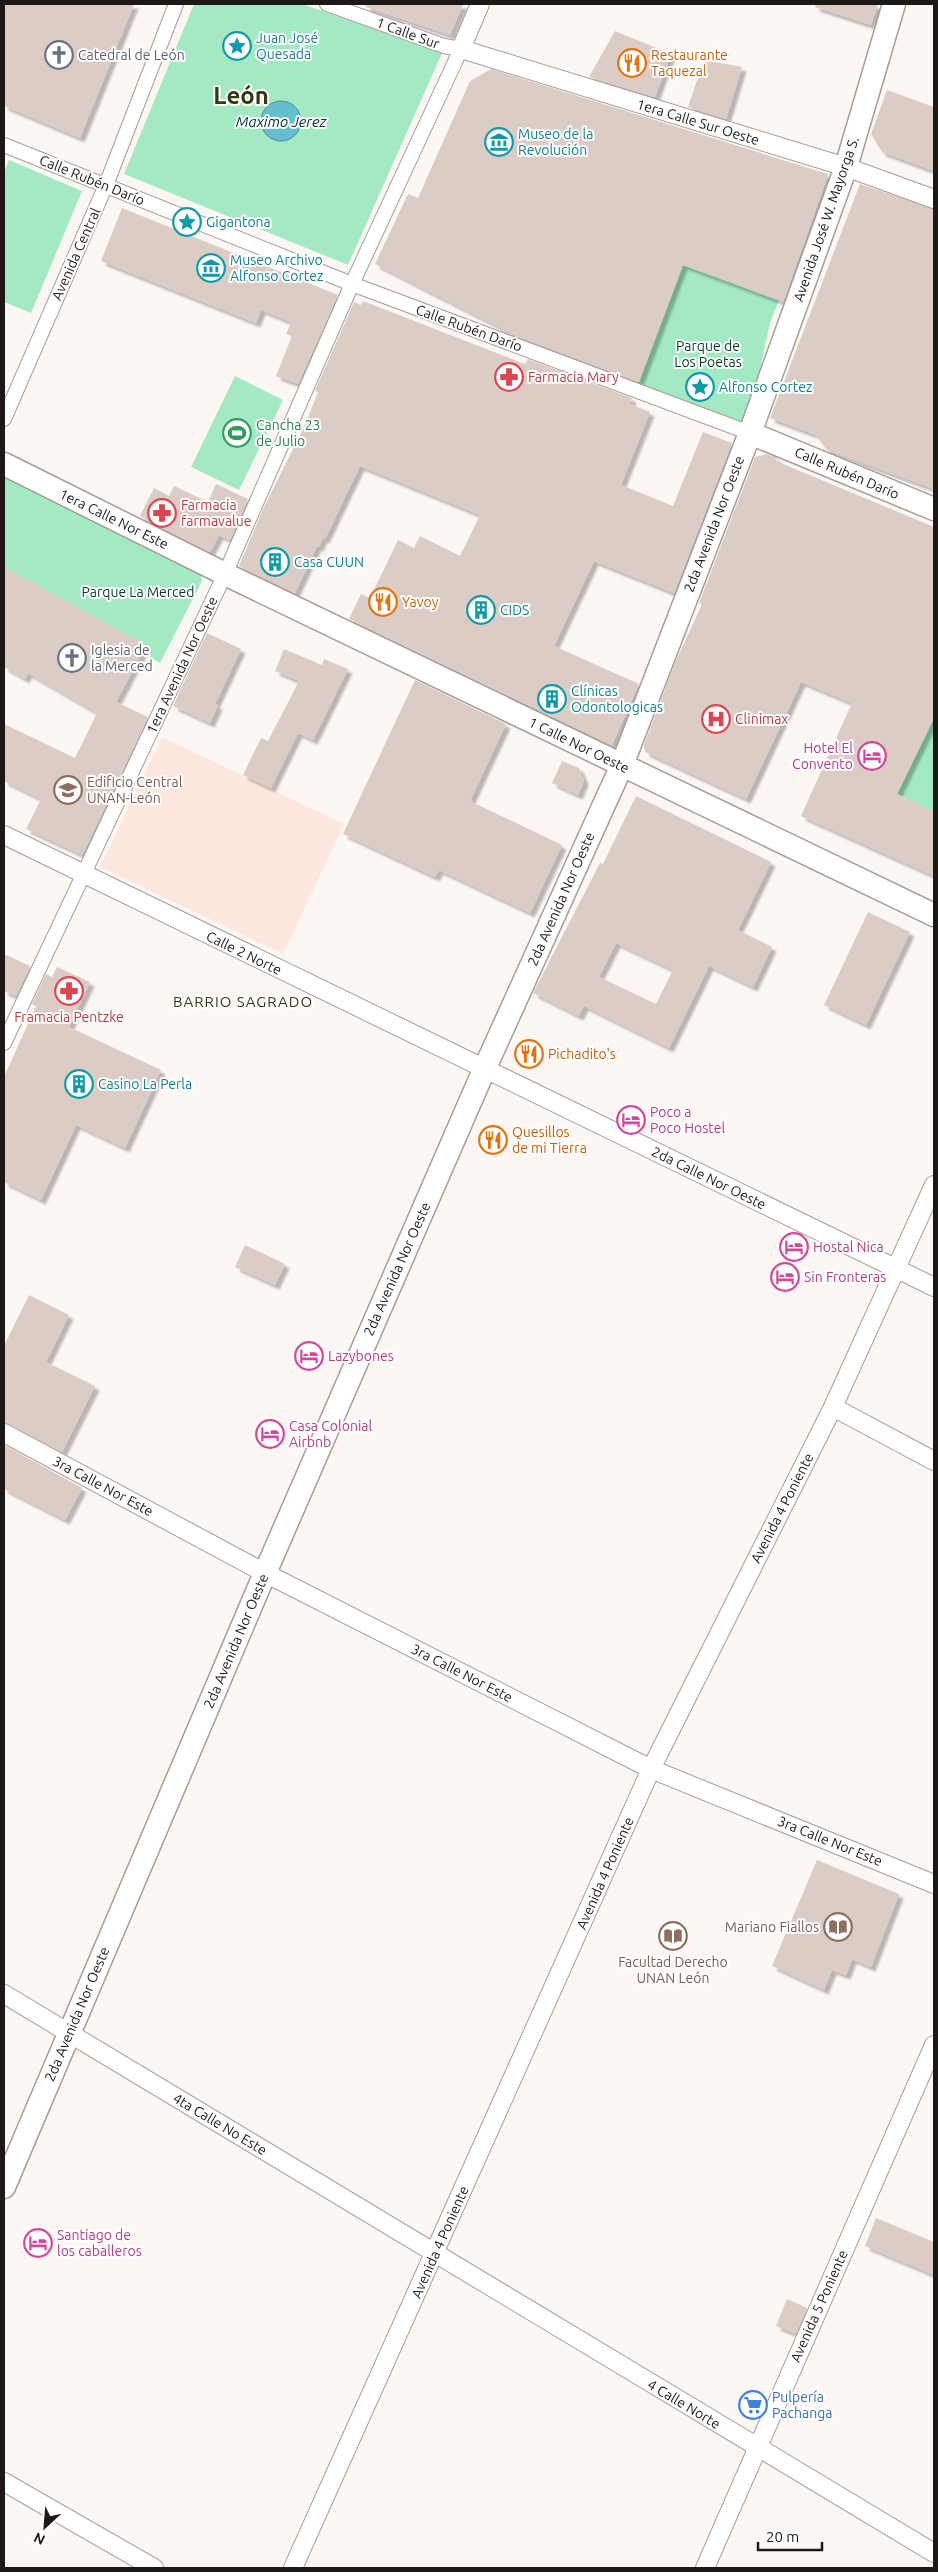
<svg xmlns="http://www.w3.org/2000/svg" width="938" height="2572" font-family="Ubuntu,sans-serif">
<defs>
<filter id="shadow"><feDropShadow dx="4.5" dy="4.5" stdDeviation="1" flood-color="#0004"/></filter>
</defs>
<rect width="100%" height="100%" fill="#fdf7f4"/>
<!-- built -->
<path fill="#fee7de" d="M162,737L344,824L283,954L100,867Z"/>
<!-- green -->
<path fill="#a3e9c3" d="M194,4H302L442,53L348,265L124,174Z
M9,160L82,191L31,313L4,302V173Z
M683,265L779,300L770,323L749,420L734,427L638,383Z
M235,376L283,400L239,490L191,467Z
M4,475L200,569L202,581L160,663L4,572Z
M934,718V812L897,794Z"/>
<!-- water -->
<path fill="#63bfce" stroke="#4e8d97" d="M261 121a20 20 0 1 1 40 0a20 20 0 1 1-40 0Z"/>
<!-- building -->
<path fill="#dbccc6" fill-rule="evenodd" filter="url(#shadow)" d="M4,4H134L80,138L4,106Z
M366,4H463L450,35L366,7Z
M816,4H878L871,25L815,7Z
M615,31L671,54L655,97L589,77Z
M704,60L742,67L726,119L688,107Z
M491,69L828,174L783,302L683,265L639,382L519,337L375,264L408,194L418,198L470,81Z
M887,90L934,107V171L882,152L871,134Z
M860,184L934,209V489L827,450L816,435L770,418Z
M122,208L338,295L298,384L276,376L292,336L286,334L291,322L261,310L256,323L101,261Z
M363,301L525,364L528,359L632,398L630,404L650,412L621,485L673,506L703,432L732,443L674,593L594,561L554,646L639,684L612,745L349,619L361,594L370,598L398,540L414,548L420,536L460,556L480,515L360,466L325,539L323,538L319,547L317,546L295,593L239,566L264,507L305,425L318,392L315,391L354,302L361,305Z
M767,454L777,458L776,461L934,527V718L897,794L934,812V876L801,816L852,703L801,682L746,799L645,752L644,745L675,663L702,604L699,603L755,457Z
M216,484L248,499L230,540L219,535L210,552L140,516L154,488L169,496L174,486L208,502Z
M4,567L146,645L116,702L148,717L82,855L26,829L41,799L4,781V724L75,758L97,713L28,673L25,679L4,667Z
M207,633L241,649L215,704L218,705L210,723L173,706Z
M284,649L322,665L324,659L348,669L313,740L298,733L271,788L243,775L261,738L268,741L299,681L275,671Z
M415,680L506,724L470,801L562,845L530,913L439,870L435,877L343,834Z
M562,761L579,768L584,781L578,795L552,783Z
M636,796L771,862L738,930L772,947L753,987L709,966L669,1048L584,1006L579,1016L533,993L600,863L603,864ZM616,943L673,970L656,1004L599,977Z
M868,912L910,932L866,1025L824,1005Z
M4,954L30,966L16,996L4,991Z
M57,967L90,982L69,1027L161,1070L125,1148L76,1125L41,1200L4,1182V1077L36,1006L32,1004L46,974L52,977Z
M245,1245L285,1264L275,1285L235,1267Z
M29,1295L69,1315L46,1362L95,1386L62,1452L4,1422V1346Z
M4,1445L82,1488L65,1520L4,1489Z
M817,1860L899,1894L871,1967L852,1959L846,1975L832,1970L824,1990L772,1966Z
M876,2218L934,2242V2275L865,2246Z
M787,2299L807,2308L796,2334L776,2326Z"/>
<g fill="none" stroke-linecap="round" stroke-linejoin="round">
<defs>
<path id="pedestrian" d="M4,145L352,284L750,433
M4,419L106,185L176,4
M4,1043L225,574L352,284L461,49L444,46L327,4"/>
<path id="minor" d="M480,4L461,49L846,167L934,199
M4,835L934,1287
M833,1407L934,1461
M4,1433L265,1573L651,1769L934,1884
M4,1994L934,2553
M4,2482L154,2568
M293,2568L651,1769L833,1407L934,1185
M705,2568L934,2045"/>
<path id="tertiary" d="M750,433L934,509
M4,464L225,574L934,915
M4,2187L265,1573L484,1070L622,765L750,433L846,167L894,4"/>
</defs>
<!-- pedestrian casing -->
<use href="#pedestrian" stroke="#aa9b96" stroke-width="16"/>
<!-- minor casing -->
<use href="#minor" stroke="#aa9b96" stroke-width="20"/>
<!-- tertiary casing -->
<use href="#tertiary" stroke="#aa9b96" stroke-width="25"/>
<!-- pedestrian -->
<use href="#pedestrian" stroke="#fff" stroke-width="14"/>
<!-- minor -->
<use href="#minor" stroke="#fff" stroke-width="18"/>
<!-- tertiary -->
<use href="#tertiary" stroke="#fff" stroke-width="22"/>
</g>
<!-- icons -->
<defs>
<symbol id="sight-ring" viewBox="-11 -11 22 22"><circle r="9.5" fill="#fff" stroke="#0f9aa8" stroke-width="1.5"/><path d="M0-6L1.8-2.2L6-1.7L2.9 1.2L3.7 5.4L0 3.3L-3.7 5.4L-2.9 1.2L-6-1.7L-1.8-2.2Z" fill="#0f9aa8"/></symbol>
<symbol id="church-ring" viewBox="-11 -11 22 22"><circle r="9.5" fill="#fff" stroke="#6b7280" stroke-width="1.5"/><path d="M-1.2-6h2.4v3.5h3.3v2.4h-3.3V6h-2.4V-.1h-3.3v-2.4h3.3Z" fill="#6b7280"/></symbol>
<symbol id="restaurant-ring" viewBox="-11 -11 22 22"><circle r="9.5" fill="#fff" stroke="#e8710a" stroke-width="1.5"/><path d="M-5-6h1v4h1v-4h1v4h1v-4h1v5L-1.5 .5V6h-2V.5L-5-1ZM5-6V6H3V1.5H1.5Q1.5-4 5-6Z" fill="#e8710a"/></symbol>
<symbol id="museum-ring" viewBox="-11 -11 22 22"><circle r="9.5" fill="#fff" stroke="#0f9aa8" stroke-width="1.5"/><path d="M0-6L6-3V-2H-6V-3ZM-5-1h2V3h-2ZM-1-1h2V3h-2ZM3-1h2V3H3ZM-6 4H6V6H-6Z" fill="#0f9aa8"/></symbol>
<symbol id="pharmacy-ring" viewBox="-11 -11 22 22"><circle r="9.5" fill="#fff" stroke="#e0444e" stroke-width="1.5"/><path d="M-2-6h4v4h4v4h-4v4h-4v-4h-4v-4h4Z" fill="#e0444e"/></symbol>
<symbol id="stadium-ring" viewBox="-11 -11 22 22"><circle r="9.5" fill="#fff" stroke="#2e9e5b" stroke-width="1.5"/><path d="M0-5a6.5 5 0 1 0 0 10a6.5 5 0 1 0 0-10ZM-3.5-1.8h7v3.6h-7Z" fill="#2e9e5b"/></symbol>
<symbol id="building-ring" viewBox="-11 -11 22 22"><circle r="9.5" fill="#fff" stroke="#0f9aa8" stroke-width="1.5"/><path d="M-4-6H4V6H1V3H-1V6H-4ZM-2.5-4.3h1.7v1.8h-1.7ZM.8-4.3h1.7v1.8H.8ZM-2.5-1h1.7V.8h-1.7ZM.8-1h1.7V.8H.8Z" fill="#0f9aa8"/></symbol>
<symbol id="hospital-ring" viewBox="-11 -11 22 22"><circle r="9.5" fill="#fff" stroke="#e0444e" stroke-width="1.5"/><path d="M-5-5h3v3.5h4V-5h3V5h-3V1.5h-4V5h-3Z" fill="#e0444e"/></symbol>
<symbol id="hotel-ring" viewBox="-11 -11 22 22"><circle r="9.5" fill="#fff" stroke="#d1479c" stroke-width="1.5"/><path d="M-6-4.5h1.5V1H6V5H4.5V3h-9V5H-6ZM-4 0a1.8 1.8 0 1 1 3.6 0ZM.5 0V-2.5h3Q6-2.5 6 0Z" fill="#d1479c"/></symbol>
<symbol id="university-ring" viewBox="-11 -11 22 22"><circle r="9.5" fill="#fff" stroke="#8d6e63" stroke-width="1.5"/><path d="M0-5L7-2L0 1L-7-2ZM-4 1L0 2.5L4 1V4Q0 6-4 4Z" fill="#8d6e63"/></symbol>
<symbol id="library-ring" viewBox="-11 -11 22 22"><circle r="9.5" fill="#fff" stroke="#8d6e63" stroke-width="1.5"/><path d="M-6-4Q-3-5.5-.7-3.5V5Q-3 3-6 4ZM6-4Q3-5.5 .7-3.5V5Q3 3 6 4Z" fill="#8d6e63"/></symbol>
<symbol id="supermarket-ring" viewBox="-11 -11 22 22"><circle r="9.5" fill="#fff" stroke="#3f7fe0" stroke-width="1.5"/><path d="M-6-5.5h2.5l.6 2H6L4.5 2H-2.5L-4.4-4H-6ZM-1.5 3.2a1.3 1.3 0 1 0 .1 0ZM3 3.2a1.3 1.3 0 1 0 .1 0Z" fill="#3f7fe0"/></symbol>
</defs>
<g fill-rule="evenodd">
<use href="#sight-ring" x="221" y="30" width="32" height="32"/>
<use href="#church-ring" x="43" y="39" width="32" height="32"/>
<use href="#restaurant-ring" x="616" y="47" width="32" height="32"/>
<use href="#museum-ring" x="483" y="126" width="32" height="32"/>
<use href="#sight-ring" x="171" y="206" width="32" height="32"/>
<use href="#museum-ring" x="195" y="252" width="32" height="32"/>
<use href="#pharmacy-ring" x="493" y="361" width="32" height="32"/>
<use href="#sight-ring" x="684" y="371" width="32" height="32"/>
<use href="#stadium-ring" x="221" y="417" width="32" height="32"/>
<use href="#pharmacy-ring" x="146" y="497" width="32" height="32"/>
<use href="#building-ring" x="259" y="546" width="32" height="32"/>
<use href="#restaurant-ring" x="367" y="586" width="32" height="32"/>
<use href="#building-ring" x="465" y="594" width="32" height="32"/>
<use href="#church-ring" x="56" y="642" width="32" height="32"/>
<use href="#building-ring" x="536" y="683" width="32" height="32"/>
<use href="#hospital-ring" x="700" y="703" width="32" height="32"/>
<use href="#hotel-ring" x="856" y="740" width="32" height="32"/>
<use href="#university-ring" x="52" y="774" width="32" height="32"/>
<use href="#pharmacy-ring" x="53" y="975" width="32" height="32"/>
<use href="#restaurant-ring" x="513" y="1038" width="32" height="32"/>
<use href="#building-ring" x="63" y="1068" width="32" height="32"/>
<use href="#hotel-ring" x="615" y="1104" width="32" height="32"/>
<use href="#restaurant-ring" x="477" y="1124" width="32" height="32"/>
<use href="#hotel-ring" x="778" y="1231" width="32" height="32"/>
<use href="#hotel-ring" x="769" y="1261" width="32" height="32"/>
<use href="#hotel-ring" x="293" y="1340" width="32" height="32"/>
<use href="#hotel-ring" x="254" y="1418" width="32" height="32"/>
<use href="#library-ring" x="822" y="1911" width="32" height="32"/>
<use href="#library-ring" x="657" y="1920" width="32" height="32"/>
<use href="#hotel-ring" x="22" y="2227" width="32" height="32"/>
<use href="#supermarket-ring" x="737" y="2389" width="32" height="32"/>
</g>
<g text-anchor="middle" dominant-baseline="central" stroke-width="4" stroke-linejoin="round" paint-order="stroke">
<!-- street labels -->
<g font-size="14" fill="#1d1816" stroke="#fff">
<text transform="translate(408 33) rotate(20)">1 Calle Sur</text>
<text transform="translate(698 122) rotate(17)">1era Calle Sur Oeste</text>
<text transform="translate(92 180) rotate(22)">Calle Rubén Darío</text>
<text transform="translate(826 219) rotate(-71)">Avenida José W. Mayorga S.</text>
<text transform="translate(76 254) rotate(-66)">Avenida Central</text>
<text transform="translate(469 328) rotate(20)">Calle Rubén Darío</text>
<text transform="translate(847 473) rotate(23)">Calle Rubén Darío</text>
<text transform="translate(114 519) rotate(26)">1era Calle Nor Este</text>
<text transform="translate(714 524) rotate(-69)">2da Avenida Nor Oeste</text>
<text transform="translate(182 665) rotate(-65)">1era Avenida Nor Oeste</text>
<text transform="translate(579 745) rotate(26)">1 Calle Nor Oeste</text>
<text transform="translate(561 899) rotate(-66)">2da Avenida Nor Oeste</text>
<text transform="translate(244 953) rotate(26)">Calle 2 Norte</text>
<text transform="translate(709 1178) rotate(26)">2da Calle Nor Oeste</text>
<text transform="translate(397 1269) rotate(-66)">2da Avenida Nor Oeste</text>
<text transform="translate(103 1486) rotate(28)">3ra Calle Nor Este</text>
<text transform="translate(782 1508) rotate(-63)">Avenida 4 Poniente</text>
<text transform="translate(236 1641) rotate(-67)">2da Avenida Nor Oeste</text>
<text transform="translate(462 1673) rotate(27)">3ra Calle Nor Este</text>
<text transform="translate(830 1841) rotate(22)">3ra Calle Nor Este</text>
<text transform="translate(605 1873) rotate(-66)">Avenida 4 Poniente</text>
<text transform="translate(77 2014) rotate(-67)">2da Avenida Nor Oeste</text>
<text transform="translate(220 2124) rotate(31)">4ta Calle No Este</text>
<text transform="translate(440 2242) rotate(-66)">Avenida 4 Poniente</text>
<text transform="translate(819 2306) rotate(-66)">Avenida 5 Poniente</text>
<text transform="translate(684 2404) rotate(31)">4 Calle Norte</text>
</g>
<!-- culture labels -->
<g font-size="14" fill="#0d838f" stroke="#fff" text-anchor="start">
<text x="256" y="38">Juan José<tspan x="256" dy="16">Quesada</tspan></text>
<text x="518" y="134">Museo de la<tspan x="518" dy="16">Revolución</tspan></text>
<text x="206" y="222">Gigantona</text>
<text x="230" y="260">Museo Archivo<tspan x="230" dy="16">Alfonso Cortez</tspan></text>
<text x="719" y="387">Alfonso Cortez</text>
<text x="294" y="562">Casa CUUN</text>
<text x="500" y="610">CIDS</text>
<text x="571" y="691">Clínicas<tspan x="571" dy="16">Odontologicas</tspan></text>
<text x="98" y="1084">Casino La Perla</text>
</g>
<!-- worship labels -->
<g font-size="14" fill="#5b616d" stroke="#fff" text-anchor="start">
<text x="78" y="55">Catedral de León</text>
<text x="91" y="650">Iglesia de<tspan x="91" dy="16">la Merced</tspan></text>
</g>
<!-- food labels -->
<g font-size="14" fill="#c56008" stroke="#fff" text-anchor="start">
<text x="651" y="55">Restaurante<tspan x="651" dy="16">Taquezal</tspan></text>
<text x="402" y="602">Yavoy</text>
<text x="548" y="1054">Pichadito's</text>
<text x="512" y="1132">Quesillos<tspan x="512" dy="16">de mi Tierra</tspan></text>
</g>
<!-- park labels -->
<g font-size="14" fill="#003c24" stroke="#fff">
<text x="708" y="346">Parque de<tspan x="708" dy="16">Los Poetas</tspan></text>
<text x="138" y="592">Parque La Merced</text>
</g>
<!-- health labels -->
<g font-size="14" fill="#be3a42" stroke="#fff" text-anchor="start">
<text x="528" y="377">Farmacia Mary</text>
<text x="181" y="505">Farmacia<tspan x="181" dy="16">farmavalue</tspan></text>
<text x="735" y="719">Clinimax</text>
<text x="69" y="1017" text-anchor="middle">Framacia Pentzke</text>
</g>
<!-- leisure labels -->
<g font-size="14" fill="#27864d" stroke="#fff" text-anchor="start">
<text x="256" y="425">Cancha 23<tspan x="256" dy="16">de Julio</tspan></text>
</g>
<!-- hotel labels -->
<g font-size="14" fill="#b23c85" stroke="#fff" text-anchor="start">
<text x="853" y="748" text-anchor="end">Hotel El<tspan x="853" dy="16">Convento</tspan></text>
<text x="650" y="1112">Poco a<tspan x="650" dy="16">Poco Hostel</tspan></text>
<text x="813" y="1247">Hostal Nica</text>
<text x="804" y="1277">Sin Fronteras</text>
<text x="328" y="1356">Lazybones</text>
<text x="289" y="1426">Casa Colonial<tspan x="289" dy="16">Airbnb</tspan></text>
<text x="57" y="2235">Santiago de<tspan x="57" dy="16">los caballeros</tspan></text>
</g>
<!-- education labels -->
<g font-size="14" fill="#785e54" stroke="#fff" text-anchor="start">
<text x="87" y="782">Edificio Central<tspan x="87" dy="16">UNAN-León</tspan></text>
<text x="819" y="1927" text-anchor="end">Mariano Fiallos</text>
<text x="673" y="1962" text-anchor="middle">Facultad Derecho<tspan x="673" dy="16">UNAN León</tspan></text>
</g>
<!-- shop labels -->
<g font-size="14" fill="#366cbe" stroke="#fff" text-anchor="start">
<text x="772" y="2397">Pulpería<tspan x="772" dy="16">Pachanga</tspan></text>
</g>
<!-- water labels -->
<g font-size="15" font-style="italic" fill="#013037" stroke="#fff">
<text x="281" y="121">Maximo Jerez</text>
</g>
<!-- neighbourhood labels -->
<g font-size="15" letter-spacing="1" fill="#323810" stroke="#fff">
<text x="243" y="1001">BARRIO SAGRADO</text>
</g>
<!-- town labels -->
<g font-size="24" font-weight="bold" fill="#323810" stroke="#fff">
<text x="241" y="95">León</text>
</g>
</g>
<!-- border -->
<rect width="938" height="2572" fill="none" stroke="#1d1816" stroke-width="10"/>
<!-- north arrow -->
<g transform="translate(45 2527) rotate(206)" stroke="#ffffff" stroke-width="4" paint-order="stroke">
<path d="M0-4L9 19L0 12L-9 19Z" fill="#1d1816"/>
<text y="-8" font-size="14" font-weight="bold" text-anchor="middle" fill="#1d1816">N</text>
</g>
<!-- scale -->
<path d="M758 2542v8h64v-8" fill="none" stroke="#1d1816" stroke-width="2.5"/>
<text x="766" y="2542" font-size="15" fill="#1d1816" stroke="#ffffff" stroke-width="4" paint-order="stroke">20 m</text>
</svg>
